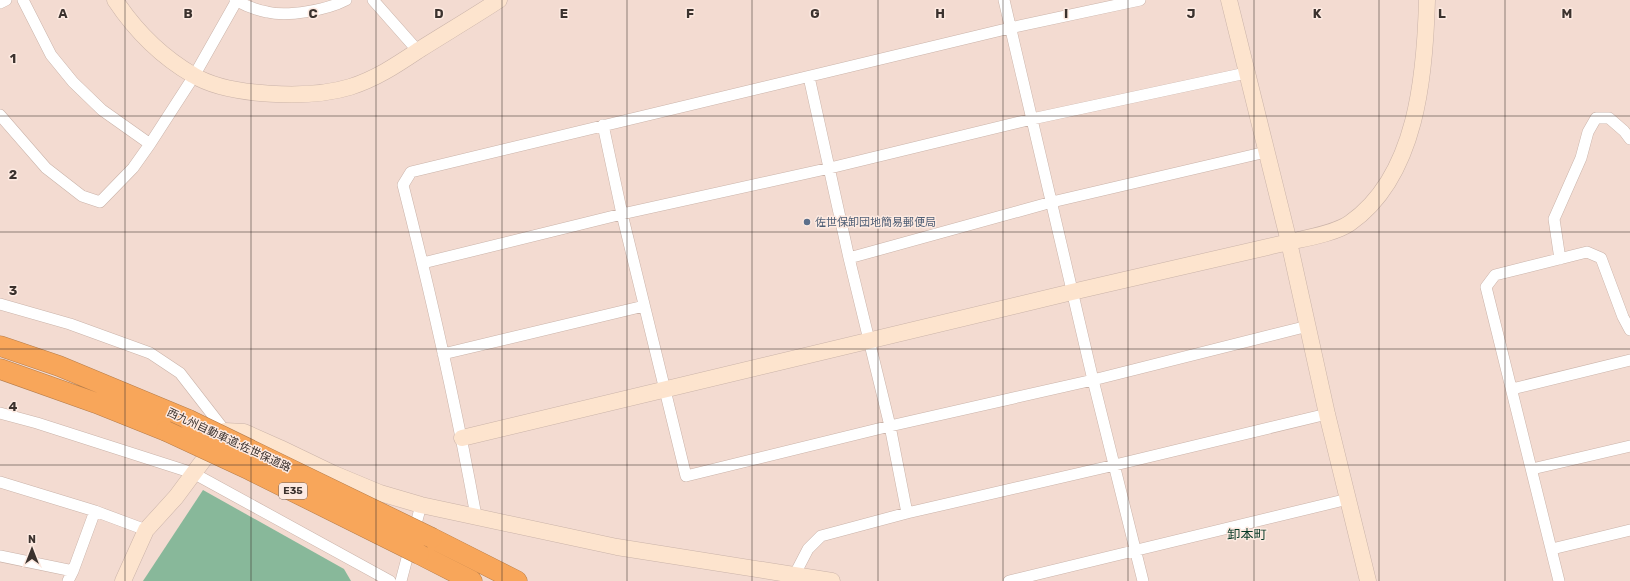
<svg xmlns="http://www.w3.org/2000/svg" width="1630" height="581" font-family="Rubik,'Noto Sans JP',sans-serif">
<rect width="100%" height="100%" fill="#f3dbd1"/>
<!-- forest -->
<path fill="#88b89a" d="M203,490L344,569L351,581H143Z"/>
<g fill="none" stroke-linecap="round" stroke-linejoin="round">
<defs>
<path id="street" d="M23,0L51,55L73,82L102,110L150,144L194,76L237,0
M235,0C244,5 257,10 267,12C288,17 327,10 346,0
M373,0L418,51
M1004,0L1093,380L1143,581
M0,3L6,0
M809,77L849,258L890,426L907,513
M0,115L46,168L82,196L100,202L133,168L150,144
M603,125L622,214L686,476L890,426L1093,380L1308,326
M849,258L1052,202L1266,152
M1560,259L1554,219L1581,158L1588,132L1596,118H1609L1624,131L1630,139
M423,263L622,214L830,168L1032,119L1246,73
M0,304L70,324L150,353L180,373L225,431
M443,354L644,306
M1512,389L1630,360
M0,413L37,423L193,473L390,581
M1532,469L1630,446
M0,482L95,511L146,530
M476,516C456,405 431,295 403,185L411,172L1010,28L1140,0
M1552,549L1630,530
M0,556L73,571
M795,574L808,549L821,536L907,513L1115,465L1327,414
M68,581L73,571L95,511
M401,581L421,505
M1009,581L1348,499
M1559,581L1486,287L1495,275L1587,252L1601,258L1623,317L1630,330"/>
<path id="secondary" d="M115,0C135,30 162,57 193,75C229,97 311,99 350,87C376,79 398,64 419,50C446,33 473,17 499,0
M1229,0L1289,242L1327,414L1368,581
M462,438L1072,292L1289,242C1307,238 1336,233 1350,223C1417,176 1425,75 1427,0
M123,581L146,530L176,497L225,431L244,432L280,448L332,473L380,493L421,505L617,547L832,581"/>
<path id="highway" d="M0,346L59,366L189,420
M0,369L96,403L166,431
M432,538L517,581
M419,554L472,581"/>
</defs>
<!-- street casing -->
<use href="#street" stroke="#cab3a9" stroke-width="12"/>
<!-- secondary casing -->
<use href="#secondary" stroke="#cab3a9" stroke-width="17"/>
<!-- highway casing -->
<use href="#highway" stroke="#b67d4b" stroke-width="21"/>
<!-- street -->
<use href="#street" stroke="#fff" stroke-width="11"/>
<!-- secondary -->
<use href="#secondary" stroke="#fde4ce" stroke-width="16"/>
<!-- highway -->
<use href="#highway" stroke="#f8a65a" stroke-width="20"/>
<defs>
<path id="highway-bridge" d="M189,420L432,538
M166,431L250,470L419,554"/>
</defs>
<!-- highway-bridge casing -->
<use href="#highway-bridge" stroke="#b67d4b" stroke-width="21" stroke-linecap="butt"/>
<!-- highway-bridge -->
<use href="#highway-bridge" stroke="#f8a65a" stroke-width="20"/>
</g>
<!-- grid -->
<path fill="none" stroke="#3b322e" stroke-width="1" stroke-opacity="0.55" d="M125,0V581M251,0V581M376,0V581M502,0V581M627,0V581M752,0V581M878,0V581M1003,0V581M1128,0V581M1254,0V581M1379,0V581M1505,0V581M0,116H1630M0,232H1630M0,349H1630M0,465H1630"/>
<!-- markers -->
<circle fill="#5c6f8a" stroke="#fdeae1" stroke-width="1.5" cx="807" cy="222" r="4"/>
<g text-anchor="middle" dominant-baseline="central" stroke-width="3" stroke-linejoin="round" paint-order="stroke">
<!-- shield labels -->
<rect fill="#fdeae1" stroke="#756964" stroke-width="1" x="279" y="483" width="28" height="16" rx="3"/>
<g font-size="10" font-weight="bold" fill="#3b322e">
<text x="293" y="491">E35</text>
</g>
<!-- service labels -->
<g font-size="11" fill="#4e5e75" stroke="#fdeae1" text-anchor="start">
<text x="815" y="222">佐世保卸団地簡易郵便局</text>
</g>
<!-- street labels -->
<g font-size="11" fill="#3b322e" stroke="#fdeae1">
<text transform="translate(229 440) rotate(25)">西九州自動車道;佐世保道路</text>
</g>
<!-- quarter labels -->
<g font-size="13" fill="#063724" stroke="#fdeae1">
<text x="1247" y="534">卸本町</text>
</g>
</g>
<g font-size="13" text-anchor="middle" font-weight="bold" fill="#3b322e" stroke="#fdeae1" stroke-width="3" stroke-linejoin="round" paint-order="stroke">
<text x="63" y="18">A</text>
<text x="188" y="18">B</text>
<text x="313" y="18">C</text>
<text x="439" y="18">D</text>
<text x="564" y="18">E</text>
<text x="690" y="18">F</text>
<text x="815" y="18">G</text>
<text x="940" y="18">H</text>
<text x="1066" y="18">I</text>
<text x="1191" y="18">J</text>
<text x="1317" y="18">K</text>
<text x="1442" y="18">L</text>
<text x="1567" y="18">M</text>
<text x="13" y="63">1</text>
<text x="13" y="179">2</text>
<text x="13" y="295">3</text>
<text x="13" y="411">4</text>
</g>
<!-- north arrow -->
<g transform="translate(32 549)" stroke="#fdeae1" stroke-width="3" paint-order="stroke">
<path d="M0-3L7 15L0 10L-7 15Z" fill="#3b322e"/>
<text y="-6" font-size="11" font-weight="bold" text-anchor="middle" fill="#3b322e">N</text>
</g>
</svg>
